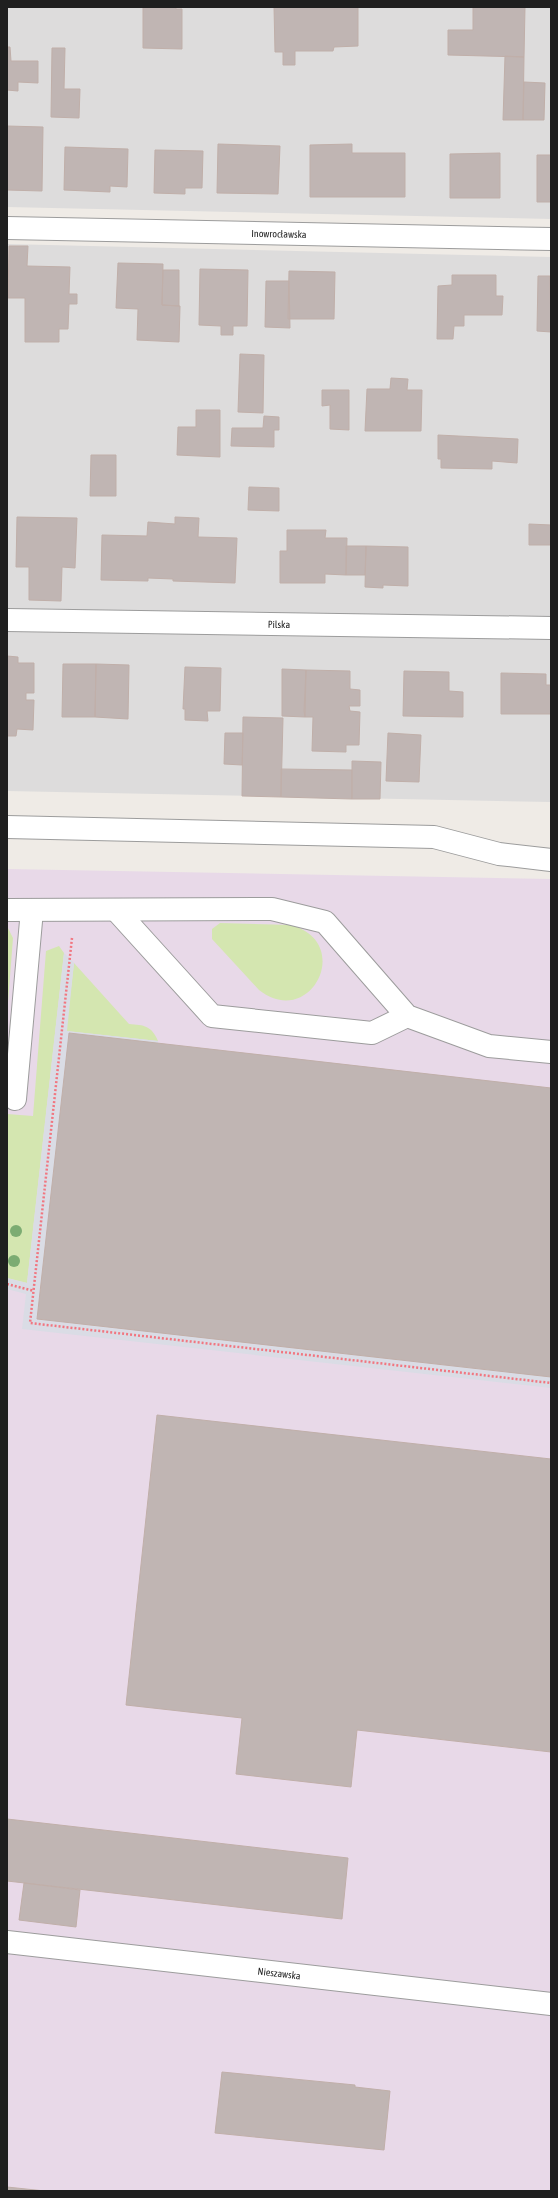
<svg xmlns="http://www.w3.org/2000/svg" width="558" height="2198" font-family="'Asap Condensed',sans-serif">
<rect width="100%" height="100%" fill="#efebe6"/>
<!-- residential -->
<path fill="#dddcdc" d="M7,7H551V219L7,207Z
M7,244L551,257V802L7,791Z"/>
<!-- industrial -->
<path fill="#e8d9e8" d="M7,869L551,879V2191H7Z"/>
<!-- grass -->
<path fill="#d4e6b0" d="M220,923L291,925C355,943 310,1030 259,990L212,939V929Z
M7,926L13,938L7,1015Z
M59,946L64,953L27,1283L7,1278V1114L33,1116L46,951Z
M74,963L129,1024C144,1025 152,1026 158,1041L66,1031Z"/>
<!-- plaza -->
<path fill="#dadce5" d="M64,953L74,963L67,1031L158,1041V1044L69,1033L37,1319L551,1377V1388L22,1329L26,1294L7,1289V1278L27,1283Z"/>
<!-- building -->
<path fill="#c0b5b3" stroke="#c0afa9" d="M143,7H176V9H182V49L143,48Z
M274,7H358V46L334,47L333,51H295V65H283V52H275Z
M473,7H525L524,57L448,55V30H473Z
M7,47H10L11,61H38V83L18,82V91L7,90Z
M52,48H65L64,89H80L79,118L51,117Z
M505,56L524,57L523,120H503Z
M524,82L545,83L544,120H523Z
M7,126L43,127L42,191L7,190Z
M218,144L280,146L278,194L217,193Z
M352,144V153H405V197H310V145Z
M65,147L128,149L127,187L110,186V192L64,190Z
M155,150L203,151L202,188H185V194L154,193Z
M500,153V198H450V154Z
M537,155H551V202H537Z
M9,246H28L27,266L70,267L69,294H77V304H69L68,329H59V342H25V298H8Z
M118,263L163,264L162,305L180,306L179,342L137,340L138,309L116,308Z
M200,269L248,270L247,326H233V335H221V326L199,325Z
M163,270H179V306L162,305Z
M289,271L335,272L334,319H288Z
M452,275H496V296H503L502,315H464V326H454L453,339H437L438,286L452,285Z
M538,276H550L551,332L537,331Z
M266,281H289L290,328L265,327Z
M240,354L264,355L263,413L238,412Z
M391,378L408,379L407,390H422L421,431H365L367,389H390Z
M322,390H349V430L330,429V405L322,406Z
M196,410H220V457L177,455L178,427H196Z
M264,416L279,417V430H274V447L231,446L232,428H263Z
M438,435L518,439L517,463L492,461V469L441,468V459H438Z
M91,455H116V496H90Z
M249,487L279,488V511L248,510Z
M17,517L77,518L75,568L62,567L61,601L29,600V567H16Z
M175,517L199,518L198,537L237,538L235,583L173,581V579L148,578V581L101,580L102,535L147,536L148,522L175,524Z
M529,524L551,525V545H529Z
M287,530H326L325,538H347L346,575L325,574V583H280V551H287Z
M346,546H366L365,575H346Z
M366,546L408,547V586L383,585V588L365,587Z
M7,656L18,657V663H34V693H26V700H34L33,730L17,729L16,736H7Z
M63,664H96L95,717H62Z
M96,664L129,665L128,719L95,717Z
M185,667L221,668L220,711H207L208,721L185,720V709H183Z
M282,669L306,670L305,717L282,716Z
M306,670L350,671V689L360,690V706H349L350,711L360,712L359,745H346V752L312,751L313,717H305L304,711Z
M404,671L449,672V691L463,692V717L403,716Z
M501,673L546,674V685H551V714H501Z
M243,717L283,718L281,797L242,796Z
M225,733H243L242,765L224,764Z
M388,733L421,735L419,782L386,781Z
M352,761L381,762L380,799H352Z
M281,769L352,770V799L281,797Z
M69,1033L551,1088V1377L37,1319Z
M157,1415L551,1459V1752L357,1730L351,1787L236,1774L242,1718L126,1705Z
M7,1819L348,1858L342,1919L7,1881Z
M24,1883L80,1890L76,1927L19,1920Z
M222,2072L355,2085V2087L390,2091L384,2150L215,2133Z
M7,2187L45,2191H7Z"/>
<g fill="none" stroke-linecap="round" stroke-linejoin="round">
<defs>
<g id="minor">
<path id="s1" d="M7,228L551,239"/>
<path id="s2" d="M7,620L551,628"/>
<path d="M7,827L434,837L499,854L551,860"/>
<path d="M7,910L272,909L325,922L407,1016L489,1046L551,1052"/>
<path d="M116,910L212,1016L372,1033L407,1016"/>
<path d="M15,1099L32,910"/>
<path id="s3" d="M7,1942L551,2004"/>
</g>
</defs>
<!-- minor casing -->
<use href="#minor" stroke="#9c9c9c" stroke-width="24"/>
<!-- path -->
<path stroke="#f17680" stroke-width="2.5" stroke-dasharray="2 2" stroke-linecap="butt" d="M72,938L30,1323L551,1383
M7,1284L34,1291"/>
<!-- minor -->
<use href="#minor" stroke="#fff" stroke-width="22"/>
</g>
<!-- trees -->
<g fill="#7cac72">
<circle cx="16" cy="1231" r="6"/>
<circle cx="14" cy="1261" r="6"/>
</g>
<g text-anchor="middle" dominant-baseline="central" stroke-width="4" stroke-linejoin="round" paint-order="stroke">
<!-- street labels -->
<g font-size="10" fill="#1f1f1f" stroke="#fff">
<text stroke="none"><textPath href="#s1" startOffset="272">Inowrocławska</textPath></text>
<text stroke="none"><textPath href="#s2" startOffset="272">Pilska</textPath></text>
<text stroke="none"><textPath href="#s3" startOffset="274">Nieszawska</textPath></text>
</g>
</g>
<!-- border -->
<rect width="558" height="2198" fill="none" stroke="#1f1f1f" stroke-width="16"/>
</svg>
